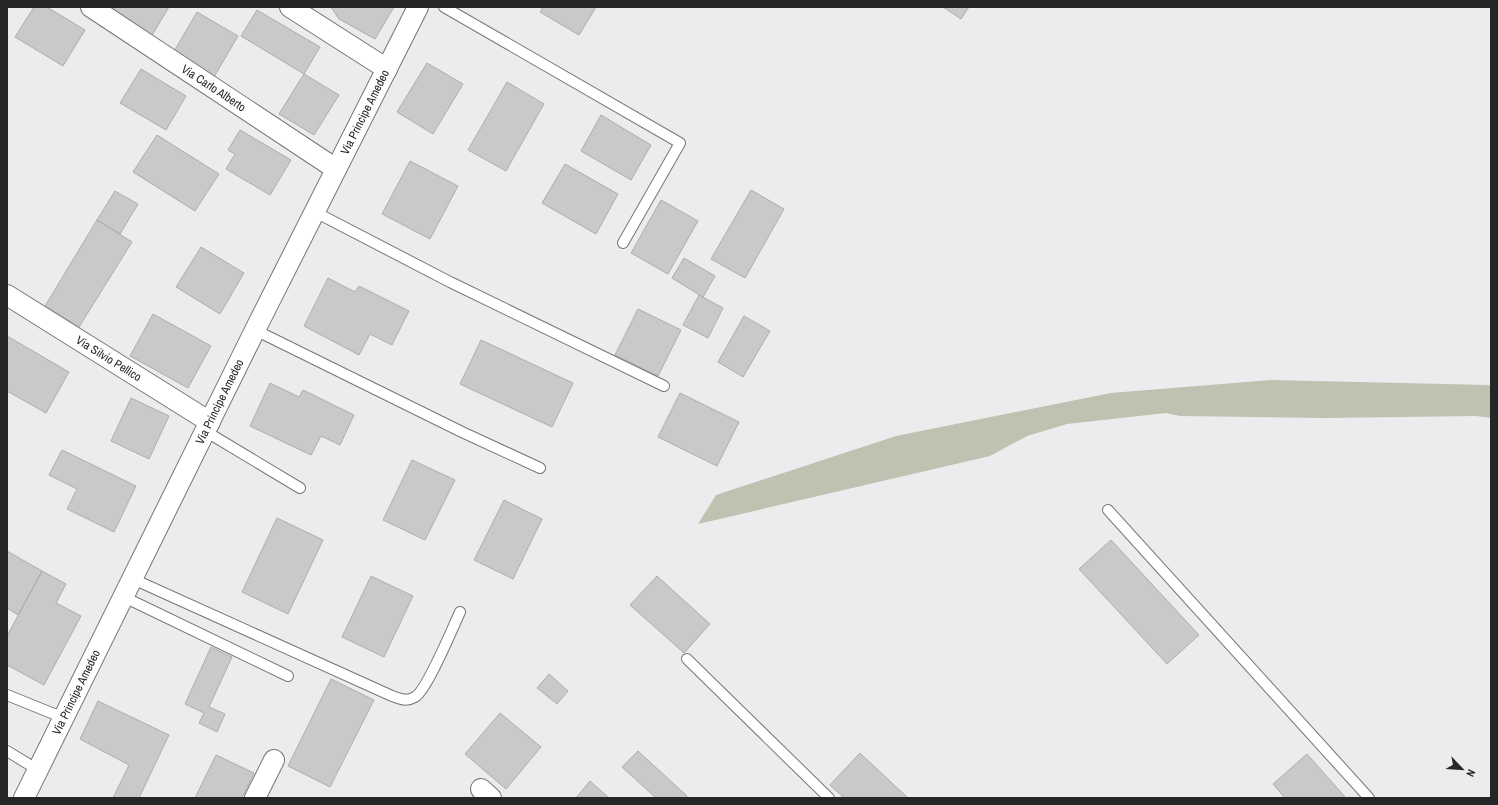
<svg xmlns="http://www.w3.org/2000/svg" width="1498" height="805" font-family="'Archivo Narrow',sans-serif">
<rect width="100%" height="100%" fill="#eaeced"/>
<!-- green -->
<path fill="#bfc2b0" d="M1271,380L1488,385L1491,386V418L1476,416L1325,418L1180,416L1166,413L1067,424L1027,436L990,456L698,524L716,495L896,436L1111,393Z"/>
<!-- building -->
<path fill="#c7c9ca" stroke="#acadaf" d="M34,7H47L85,30L63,66L15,37Z
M100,7H169L151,37Z
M331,7H394L375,39L339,19Z
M543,7H596L579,35L540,12Z
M943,7H969L961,19Z
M257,10L320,47L304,74L241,36Z
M197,12L238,36L214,77L173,53Z
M427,63L463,84L433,134L397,112Z
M141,69L186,96L166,130L120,103Z
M304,74L339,95L314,135L279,114Z
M507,82L544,104L506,171L468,150Z
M601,115L651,145L631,180L581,151Z
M240,130L291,160L270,195L226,169L235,154L228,150Z
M157,135L219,174L195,211L133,172Z
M410,161L458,186L430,239L382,214Z
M565,164L618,194L596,234L542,203Z
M751,190L784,209L745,278L711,259Z
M115,191L138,204L120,234L97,220Z
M661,200L698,221L668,274L631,253Z
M97,220L132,242L79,327L45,306Z
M201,247L244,273L220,314L176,287Z
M684,258L715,276L703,297L672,278Z
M328,278L355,292L359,286L409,311L392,345L370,334L359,355L304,326Z
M699,295L723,308L708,338L683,325Z
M638,309L681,330L658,376L615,355Z
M153,314L211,346L188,388L130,356Z
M744,316L770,331L743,377L718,362Z
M7,336L69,372L46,413L7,391Z
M481,340L573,383L552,427L460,384Z
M270,383L299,397L303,390L354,415L340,445L321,436L311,455L250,426Z
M680,393L739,422L717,466L658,437Z
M131,398L169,416L149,459L111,441Z
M62,450L136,486L114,532L67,509L77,489L49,475Z
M412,460L455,480L425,540L383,520Z
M504,500L542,519L513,579L474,560Z
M277,518L323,540L288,614L242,592Z
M1111,540L1199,635L1167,664L1079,569Z
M7,551L42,571L18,615L7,608Z
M42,571L66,584L56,603L81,616L44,685L7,665V636Z
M371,576L413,596L384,657L342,637Z
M657,576L710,624L684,653L630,605Z
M211,647L232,657L209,707L225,714L217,732L199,723L204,713L185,704Z
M549,674L568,691L557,704L537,688Z
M331,679L374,700L330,787L288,766Z
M98,701L169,735L139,798H113L129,765L80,739Z
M500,713L541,747L506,789L465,754Z
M638,751L687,796L685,798H656L622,767Z
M860,753L908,798H844L830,785Z
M1307,754L1346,798H1285L1273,784Z
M216,755L254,773L242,798H195Z
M590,781L609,798H576Z"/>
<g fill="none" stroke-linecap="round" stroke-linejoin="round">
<defs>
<path id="lane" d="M444,7L680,143L623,243
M315,212L450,282L664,386
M255,330L462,432L540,468
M205,431L300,488
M1108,510L1369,798
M133,579L392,696C400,699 406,702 415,697C427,690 453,627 460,612
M124,597L288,676
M687,659L829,798
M7,695L64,718
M7,751L38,770"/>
<g id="street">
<path id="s1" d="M91,7L336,169"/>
<path d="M290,7L387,69"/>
<path id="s2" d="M7,295L210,422"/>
<path d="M481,789L491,798"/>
<path id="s3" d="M24,798L255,330L418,7"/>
<path d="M255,798L274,760"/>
</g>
</defs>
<!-- lane casing -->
<use href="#lane" stroke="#757678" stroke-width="12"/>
<!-- street casing -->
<use href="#street" stroke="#757678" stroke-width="22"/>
<!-- lane -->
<use href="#lane" stroke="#fff" stroke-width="10"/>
<!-- street -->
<use href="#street" stroke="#fff" stroke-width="20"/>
</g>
<g text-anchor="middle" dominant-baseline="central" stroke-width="3" stroke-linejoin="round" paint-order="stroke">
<!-- street labels -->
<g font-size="12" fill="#252626" stroke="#eaeced">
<text stroke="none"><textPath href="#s1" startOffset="147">Via Carlo Alberto</textPath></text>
<text stroke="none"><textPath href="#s3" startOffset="766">Via Principe Amedeo</textPath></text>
<text stroke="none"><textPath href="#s2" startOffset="120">Via Silvio Pellico</textPath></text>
<text stroke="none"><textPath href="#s3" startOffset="442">Via Principe Amedeo</textPath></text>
<text stroke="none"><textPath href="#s3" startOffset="118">Via Principe Amedeo</textPath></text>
</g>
</g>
<!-- border -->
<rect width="1498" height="805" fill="none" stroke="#252626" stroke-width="16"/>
<!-- north arrow -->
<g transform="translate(1462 769) rotate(115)" stroke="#eaeced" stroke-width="3" paint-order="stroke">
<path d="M0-3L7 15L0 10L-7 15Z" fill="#252626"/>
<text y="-6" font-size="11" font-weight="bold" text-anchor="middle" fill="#252626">N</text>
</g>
</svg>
